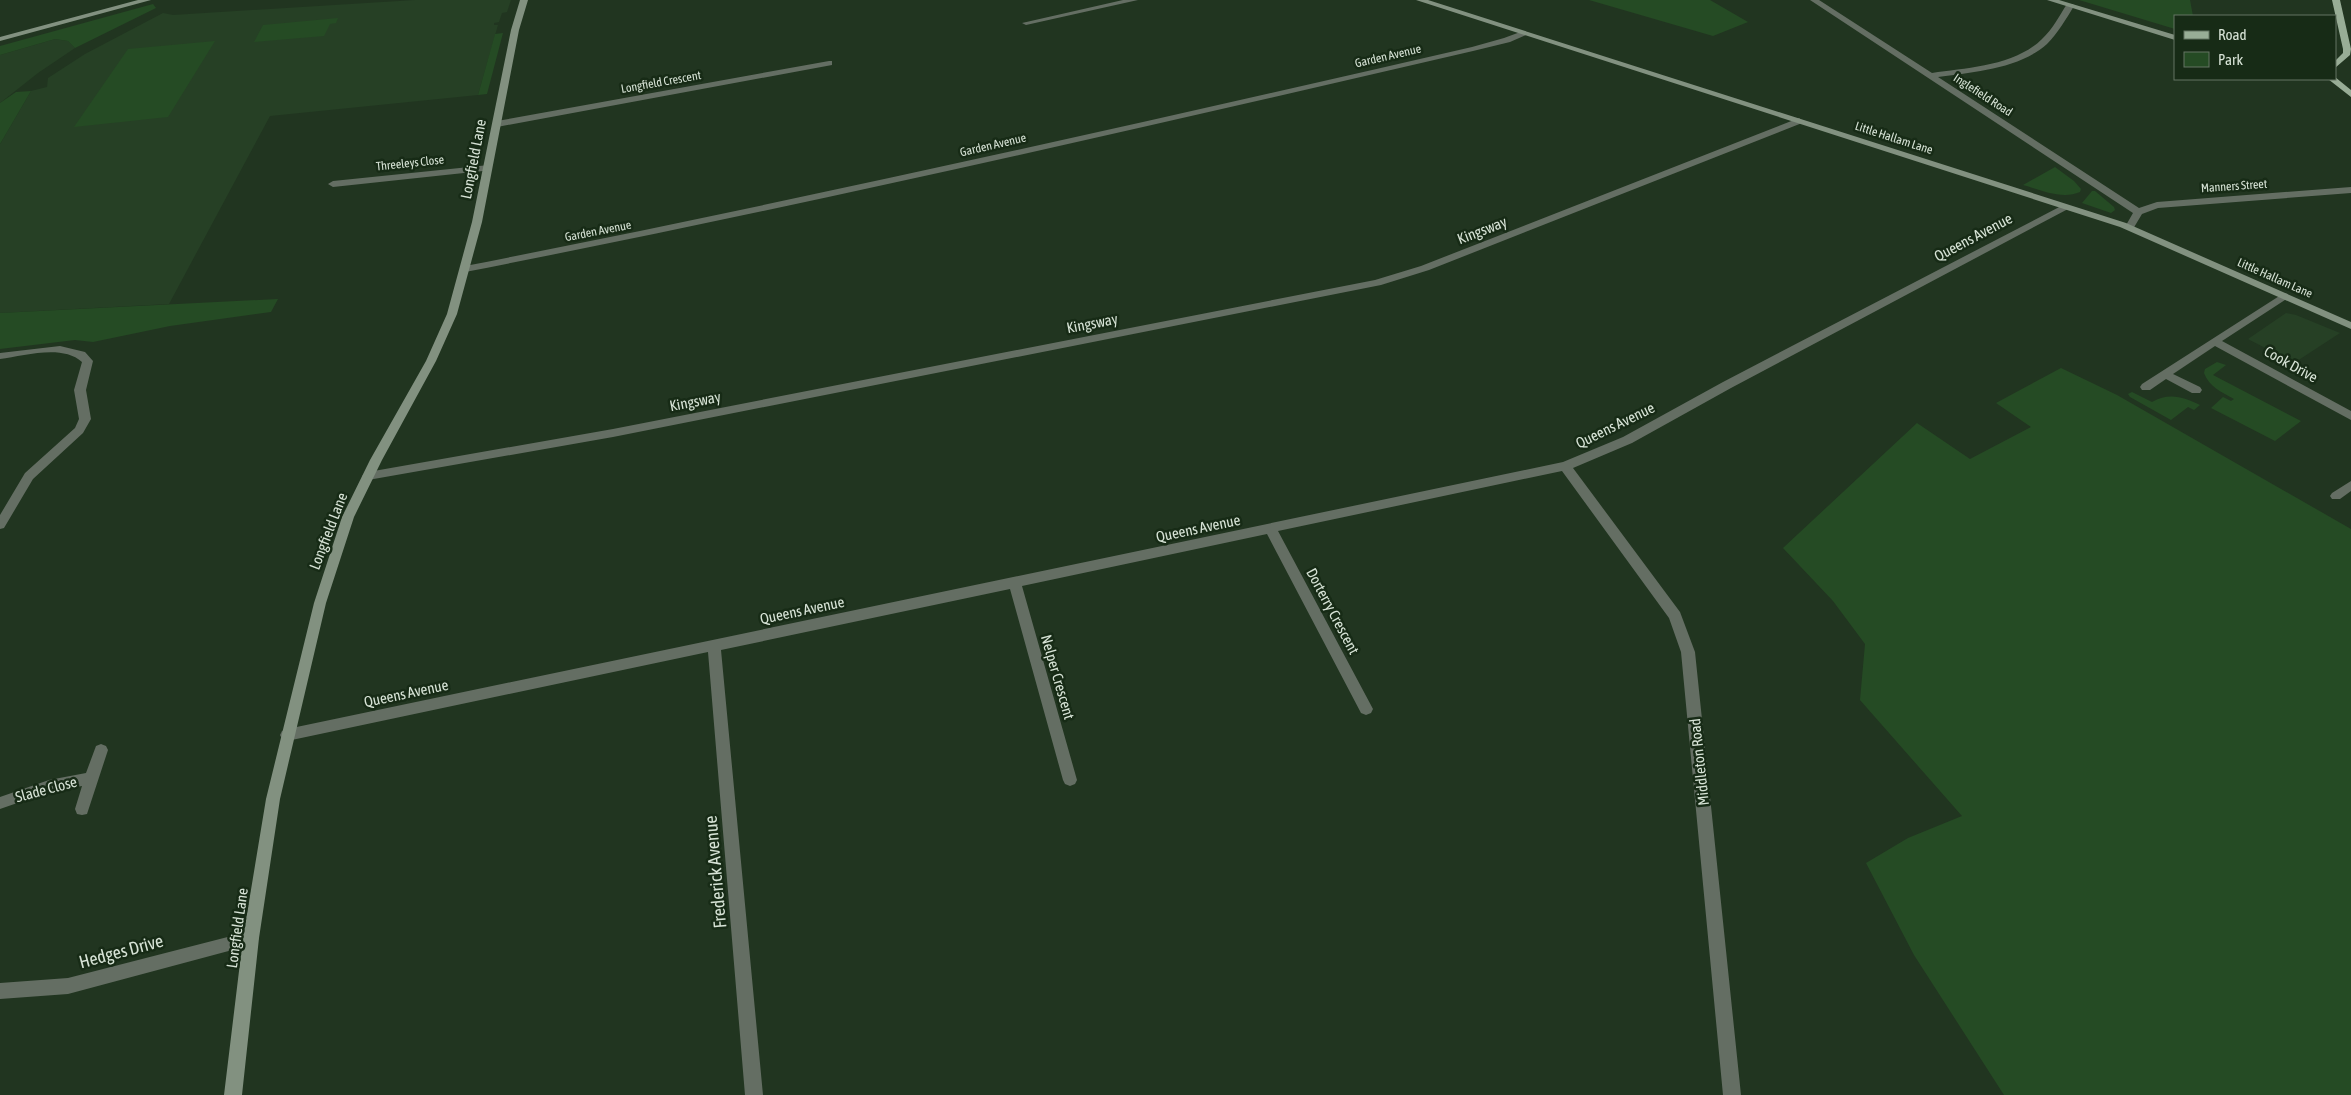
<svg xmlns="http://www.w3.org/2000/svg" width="2351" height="1095" font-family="'Asap Condensed',sans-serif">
<rect width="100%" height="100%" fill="#213520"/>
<!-- built -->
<path fill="#264025" d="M415,0H511L507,12L502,13L499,22L494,23V25H498L478,95L270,116L169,304L0,313V144L31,91L47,87L48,78L85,54L163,13L173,15Z
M55,39L68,41L75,48L38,73L0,103V55Z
M2286,313L2296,315L2340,333L2294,363L2248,339Z"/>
<!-- green -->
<path fill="#254b24" d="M1589,0H1710L1748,22L1713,36Z
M2079,0H2190L2193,16H2175V29Z
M153,4L156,8L75,48L68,41L55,39L0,55V46Z
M338,18L336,23L330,24L324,36L254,42L263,25Z
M503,33L487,94L478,95L495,34Z
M215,41L168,117L74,127L128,49Z
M31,91L0,144V103L16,92Z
M2055,167L2074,181L2081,189L2080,192C2062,200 2041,190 2023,185Z
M2092,191H2095L2114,207L2115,210L2111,213L2082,203Z
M278,299L271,312L170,326L93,342L75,340L0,349V313Z
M2217,362L2226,365L2213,375L2301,421L2275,441L2211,408L2223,397L2231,401L2234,399C2222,392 2209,387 2204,373L2205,369Z
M2061,368L2117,395L2351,529V1095H2004L1914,955L1866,863L1908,838L1962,816L1860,700L1865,644L1833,601L1783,548L1917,423L1970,459L2031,427L1996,403Z
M2132,392L2152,402C2169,392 2184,397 2200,405L2194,410L2188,407L2171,420L2130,397L2128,394Z"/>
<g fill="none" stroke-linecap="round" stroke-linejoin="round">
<!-- street -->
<path fill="#646e63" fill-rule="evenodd" d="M1123,0H1138L1026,25L1022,23Z
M1810,0H1819L1932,73C1967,68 2015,66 2042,39C2053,29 2059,16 2067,4H2073L2074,6C2066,19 2058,33 2047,44C2019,69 1973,72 1938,77L2139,208L2157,202L2351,187V193L2158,208L2142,214L2133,229H2127L2125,227L2133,213Z
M1523,31H1526V35L1510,42L1473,51C1138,129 803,206 465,272L460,269L465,266C802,200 1137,124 1472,47L1504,38Z
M829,61H832V65L497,127L493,124L497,121Z
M1799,118L1803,121L1802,123L1429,270L1381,285L613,437L368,480L362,476L368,472L613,429L1375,280L1421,266Z
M489,165L492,166V170L333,187L328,184L333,181Z
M2065,204L2070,207L2068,209L1731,388L1632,443L1573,468L1680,612L1695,652L1741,1095H1723L1681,652L1669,618L1562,471L1278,531L1373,709L1371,713L1366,715L1361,713L1267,534L1022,586L1077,780L1075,784L1070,786L1065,784L1063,780L1010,589L721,650L763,1095H745L708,652L287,741L282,739L280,735L282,731L287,729L1563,462L1623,437L1723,382Z
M2284,293L2288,294V298L2222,341L2351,411V420L2215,346L2173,374L2200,387L2202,390L2200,393H2192L2166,379L2150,390H2142L2140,387L2142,384Z
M60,346L85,352L93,361L86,390L91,419L83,433L33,479L4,528L0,529V515L25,473L75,428L79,419L74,390L82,362C62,344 24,356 0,359V353Z
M2351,481V491L2340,499H2332L2330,496L2332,493Z
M101,744L106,746L108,750L87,814L82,815L77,814L75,809L82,786L49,792L0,809V797L49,780L86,773L96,746Z
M251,931L257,933L259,938L257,943L251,945L68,994L0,999V983L68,978Z"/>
<!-- secondary -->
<path fill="#829180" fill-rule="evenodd" d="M138,0H151L0,41V37Z
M520,0H528L519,30L482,222L457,314L436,361L382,460L354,517L326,603L280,799L259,938L242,1095H224L243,938L266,799L314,603L342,517L370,460L426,361L447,314L472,222L511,30Z
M1416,0H1428L2126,223L2351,322V329L2120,227Z
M2047,0H2059L2175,35V40Z"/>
<!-- primary -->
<path fill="#98ad96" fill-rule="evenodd" d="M2332,0H2340L2351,49L2350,55L2335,68V61L2343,53V49Z
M2335,77L2351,90V97L2328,79Z"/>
</g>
<g text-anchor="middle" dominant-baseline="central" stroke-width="5" stroke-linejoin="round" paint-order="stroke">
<!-- far-street labels -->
<g font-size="12" fill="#d7e3d6" stroke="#172b16">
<text transform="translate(1388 56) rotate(-13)">Garden Avenue</text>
<text transform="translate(661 82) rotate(-10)">Longfield Crescent</text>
<text transform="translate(1983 95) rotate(33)">Inglefield Road</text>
<text transform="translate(1894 138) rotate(18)">Little Hallam Lane</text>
<text transform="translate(993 145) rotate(-13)">Garden Avenue</text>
<text transform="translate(410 163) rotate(-6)">Threeleys Close</text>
<text transform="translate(2234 186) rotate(-4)">Manners Street</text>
<text transform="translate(598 231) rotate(-11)">Garden Avenue</text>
<text transform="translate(2275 278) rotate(24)">Little Hallam Lane</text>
</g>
<!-- street labels -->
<g font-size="15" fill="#d7e3d6" stroke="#172b16">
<text transform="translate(473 159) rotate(-79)">Longfield Lane</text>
<text transform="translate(1482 230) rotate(-21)">Kingsway</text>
<text transform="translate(1973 237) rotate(-28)">Queens Avenue</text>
<text transform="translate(1092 323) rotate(-11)">Kingsway</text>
<text transform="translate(2291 364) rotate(29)">Cook Drive</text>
<text transform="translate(695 401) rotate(-11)">Kingsway</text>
<text transform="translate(1615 425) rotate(-26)">Queens Avenue</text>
<text transform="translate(1198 528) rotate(-12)">Queens Avenue</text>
<text transform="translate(328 531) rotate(-69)">Longfield Lane</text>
<text transform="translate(802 610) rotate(-12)">Queens Avenue</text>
<text transform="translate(1333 611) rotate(62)">Dorterry Crescent</text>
<text transform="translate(1058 677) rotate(74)">Nelper Crescent</text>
<text transform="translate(406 693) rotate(-12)">Queens Avenue</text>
<text transform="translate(1699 762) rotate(-96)">Middleton Road</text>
<text transform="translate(46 789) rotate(-15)">Slade Close</text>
<text transform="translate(237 928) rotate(-82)">Longfield Lane</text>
</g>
<!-- near-street labels -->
<g font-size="18" fill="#d7e3d6" stroke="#172b16">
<text transform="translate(715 872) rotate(-95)">Frederick Avenue</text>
<text transform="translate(121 951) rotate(-15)">Hedges Drive</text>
</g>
</g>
<!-- legend -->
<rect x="2174" y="15" width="162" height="65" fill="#172b16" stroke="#647563"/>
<rect x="2184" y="31" width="25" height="8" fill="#98ad96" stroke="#647563"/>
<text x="2218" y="40" font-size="15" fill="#d7e3d6">Road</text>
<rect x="2184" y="52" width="25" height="15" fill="#254b24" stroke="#647563"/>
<text x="2218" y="65" font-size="15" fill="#d7e3d6">Park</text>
</svg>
